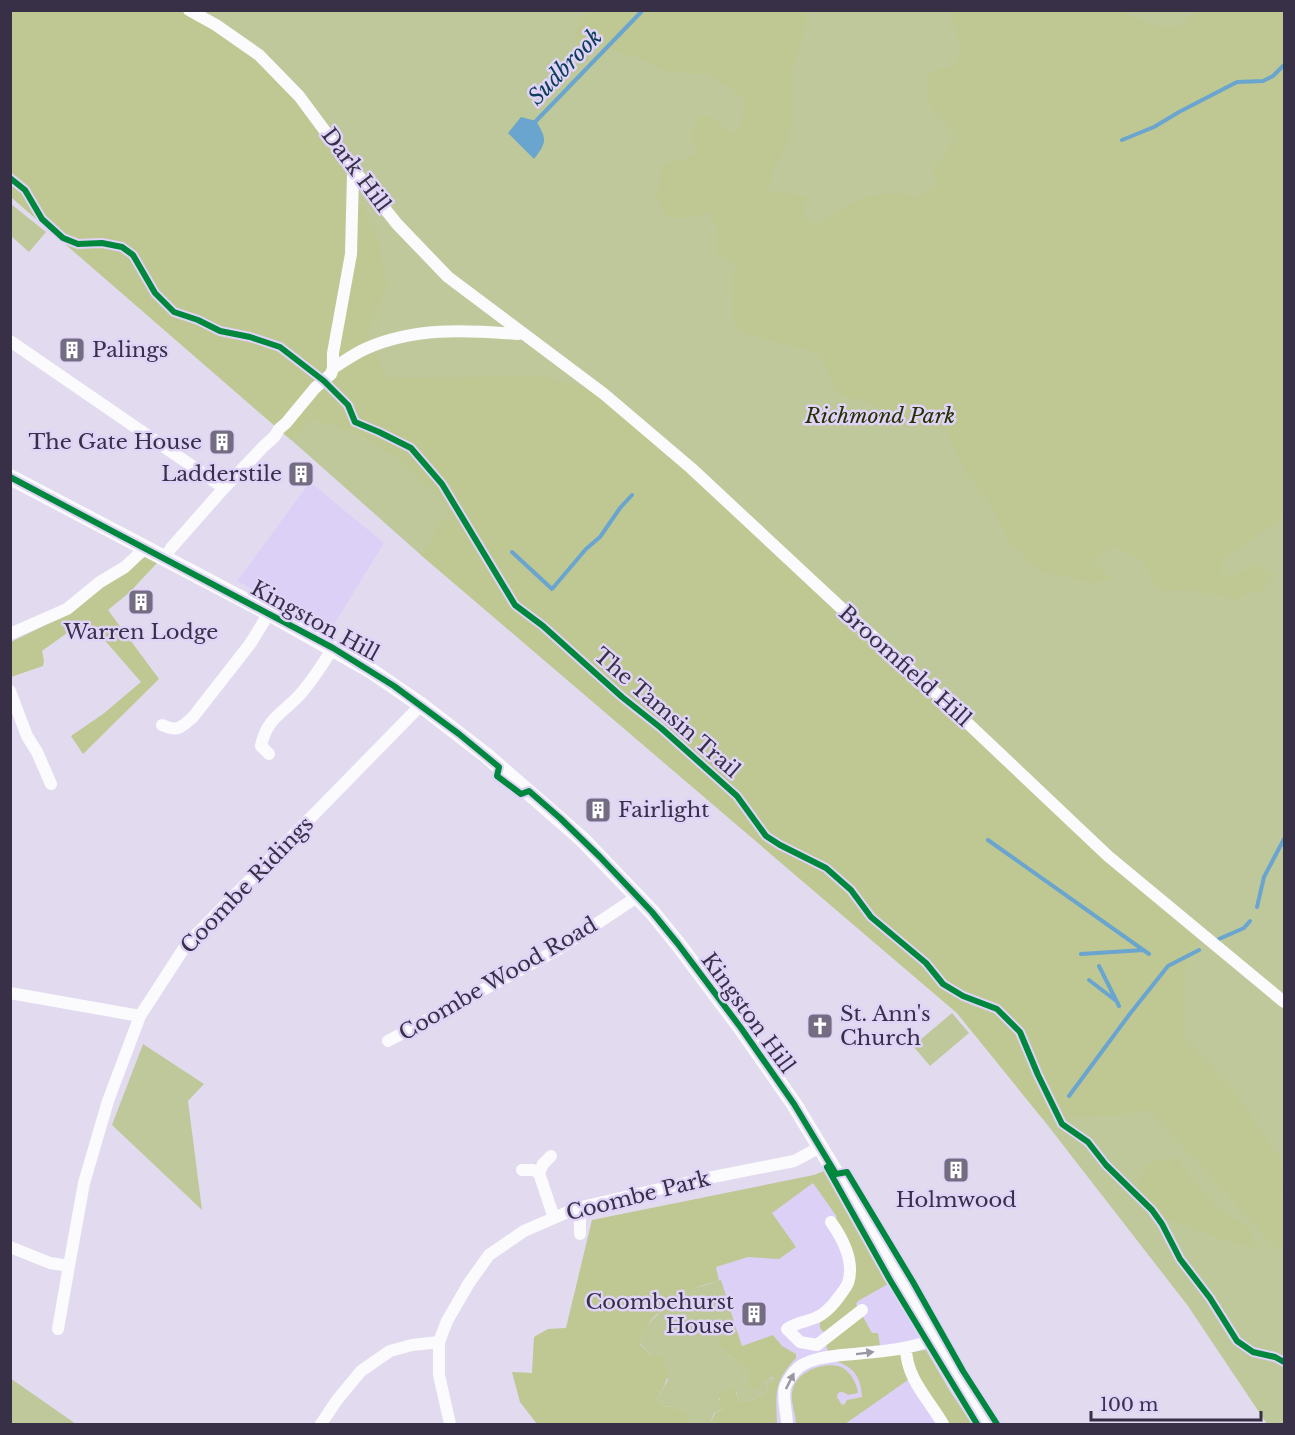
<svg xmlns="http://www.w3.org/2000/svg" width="1295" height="1435" font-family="'Libre Baskerville',serif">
<rect width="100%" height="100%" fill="#e2dbf0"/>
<!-- built -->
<path fill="#dcd0f7" d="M310,482L384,543L330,631L237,581Z
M824,1171L926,1350L950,1391L972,1424H537L520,1402L512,1372L532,1373L534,1337L548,1329L566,1328L592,1220L814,1175Z"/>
<!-- green -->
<path fill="#bfc89a" d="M11,11H1284V1424H1267L1188,1306L1042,1118L957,1013L421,555L279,429L11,197Z
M11,204L46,232L29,252L11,236Z
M952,1013L969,1033L930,1066L913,1046Z
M143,1044L204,1084L188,1101L202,1210L112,1125Z
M721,1280L737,1331H727L723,1334L719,1347L729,1356L752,1371L747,1381L765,1384L767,1380L774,1377L772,1382L768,1383L767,1391C759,1398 750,1402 739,1401L737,1397V1391L719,1399L723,1409L714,1413L710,1424H691L687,1413L672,1407L663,1406L657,1399L668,1380L651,1355L640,1343L645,1327L660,1312L667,1308L690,1290Z
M10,1378L76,1424H11Z"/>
<!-- forest -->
<path fill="#bfc892" d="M1238,10L1248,12L1251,11H1284V517L1222,559V576L1242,573L1259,563L1272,576L1264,590L1234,599L1201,591L1159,590L1142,559L1112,546L1092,561L1112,579L1091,583L1037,570L1011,544L984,495L965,471L945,429L924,421L905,425L889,412L872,404L842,395L833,386L821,354L741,332L733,319L734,272L738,264L718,256V231L710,212L687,218H666L657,199L662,165L696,155L693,132L699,116L712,118L733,135L742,123L743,97L708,74H696L666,70L652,65L639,58L622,53L594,41L578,48L575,29L587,13L586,11H806V25L792,73L789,142L774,166L768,191L807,197L803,221L818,224L862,198L889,193L920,197L938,185L932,170L958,136L944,122L927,102V73L957,64L960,46L949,11H1123C1140,21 1167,35 1186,21C1189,18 1193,14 1196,11Z
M11,11H189L216,25L299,96L344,172L377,234L387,287L367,332L387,378L541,376L604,394L1202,935L1185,966V1039L1231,1088L1284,1164V1183L1282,1194L1284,1195V1256L1150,1110L1109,1116L1042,1118L957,1013L421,555L452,508L399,459L365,438L315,419L308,421L291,440L11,197Z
M145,557L157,563L130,592L108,610L159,679L83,754L71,736L103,714L141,682L94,628L67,633L42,651L44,661L43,666L11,677V642L68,614L99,586Z
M1175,1158L1218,1209L1248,1227L1259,1247C1235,1246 1212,1236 1190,1227C1180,1223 1169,1221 1160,1214C1150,1206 1143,1195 1137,1184C1146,1161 1153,1161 1175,1158Z
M824,1171L888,1284L858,1301L856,1304L872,1333H878L880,1345L828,1351L826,1345L831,1340L820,1328V1318L851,1280L833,1220L837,1217L813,1183L772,1213L796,1247L779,1259L748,1257L716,1267L719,1281C695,1286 687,1292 669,1307C666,1309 663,1310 660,1312C649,1319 643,1331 640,1344L651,1355H657L663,1357C671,1376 667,1382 657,1399L663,1406L672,1407L688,1413L691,1424H537L520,1402L512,1372L532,1373L534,1337L548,1329L566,1328L592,1220L814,1175Z
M732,1330L737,1331L742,1346L773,1335L782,1346L796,1354V1358C773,1383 776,1393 777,1424H710L715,1413L723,1409L720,1405V1396C725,1389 728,1386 736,1389L737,1397L739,1401C750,1402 759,1398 767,1391L768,1383L772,1382L774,1378L771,1377C766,1381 763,1387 757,1390L747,1387V1381L751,1371L729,1356L719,1347C720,1338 722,1332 732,1330Z
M926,1350L950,1391L972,1424H947L916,1381L912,1352Z
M902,1351L908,1380L845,1424H796C796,1412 789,1400 793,1388C798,1371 825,1361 841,1367C850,1371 857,1383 858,1393L848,1395C844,1392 842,1391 838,1393L837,1397L842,1405L845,1404L847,1400L862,1397C861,1377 854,1367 835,1361Z"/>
<!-- water -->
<path fill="#6aa5d0" d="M521,117L536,121C547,139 547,142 534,159L508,133Z"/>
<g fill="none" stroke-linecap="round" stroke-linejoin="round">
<!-- stream -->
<path stroke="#6aa5d0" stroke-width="4" d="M536,121L643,10
M1122,140L1154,127L1179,112L1237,82L1263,81L1273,76L1284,65
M512,552L552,589L586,549L600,537L620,508L632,495
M988,840L1149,954
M1257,907L1264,877L1284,839
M1219,939L1244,928L1250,921
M1081,954L1144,950
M1099,966L1119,1006
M1089,980L1115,1000
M1069,1096L1129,1015L1168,966L1199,950"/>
<!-- minor -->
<path stroke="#fbfafd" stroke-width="12" d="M189,10L216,25L259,55L299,96L354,170L397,224L448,277L604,394L691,468L839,606L940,697L1108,856L1284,1002
M10,341L224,488
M333,368C343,362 354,354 365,349C413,327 465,330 517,334L522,333
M165,558L171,548L224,488L263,447L275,436L279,429L286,423L315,388L331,374L333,368V353L351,254L353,175L354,170
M10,634L67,609L100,582L125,567L145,548
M10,691L27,736L37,752L51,784
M162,725C178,732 181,728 193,717L250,644L269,613
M269,754L261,746C267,716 286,712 303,691C314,678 324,662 333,648
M10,993L140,1016
M388,1041L557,950L637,897
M551,1156L543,1164L539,1173L554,1218
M522,1170H533L539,1173
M580,1207V1234
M831,1222C843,1239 855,1262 848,1283C845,1290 839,1296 835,1302C830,1308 824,1314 817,1317C807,1322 796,1322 787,1329L800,1342L817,1345L862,1310
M10,1247L50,1263L69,1266L84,1183L108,1101L140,1016L186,945L421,705
M58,1329L69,1266
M906,1348C906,1378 929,1400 943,1424
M321,1424L337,1400L361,1371L390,1351L412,1345L439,1342
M450,1424L439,1375V1342L447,1321L469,1283L489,1255L524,1231L577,1208L703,1179L794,1161L800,1158L820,1147
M787,1424C787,1413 782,1399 785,1387C788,1380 795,1369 802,1365C814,1358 828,1357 842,1355C873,1352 906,1351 934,1339"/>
<!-- major -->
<path stroke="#fbfafd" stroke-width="16" d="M10,477L269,613L370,670L421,705L487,756L582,839L652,912L678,944L741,1028L794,1104L905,1287L966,1391L987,1424"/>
<defs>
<path id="cycleway" d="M10,178L25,190L42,219L63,238L78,244L102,243L122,247L133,255L155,293L174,312L198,320L220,331L250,337L280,347L324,381L348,405L355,422L379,432L411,448L442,484L515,605L543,626L622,697L661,728L737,796L766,836L780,845L826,868L851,890L871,917L926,963L943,984L963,996L997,1009L1020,1032L1038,1075L1062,1124L1088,1142L1106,1165L1152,1210L1162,1224L1180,1259L1210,1298L1237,1341L1253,1352L1275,1357L1284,1362
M10,477L333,648L394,686L459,734L499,767L497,776L521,794L529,791L560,818L600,857L652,912L678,944L741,1028L794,1104L836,1174L847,1172L913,1282L963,1371L997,1424
M827,1167L890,1280L977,1424"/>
</defs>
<!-- cycleway casing -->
<use href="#cycleway" stroke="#dfd3f8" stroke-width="10"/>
<!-- cycleway -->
<use href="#cycleway" stroke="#00873e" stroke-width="6"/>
</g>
<!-- one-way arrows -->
<defs><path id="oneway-solid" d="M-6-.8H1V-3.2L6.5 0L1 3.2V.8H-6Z" transform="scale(1.5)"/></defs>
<g fill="#9a95a2">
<use href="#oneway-solid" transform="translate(865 1353) rotate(-7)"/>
<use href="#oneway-solid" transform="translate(790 1381) rotate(-63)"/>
</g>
<!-- icons -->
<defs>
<symbol id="building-square" viewBox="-11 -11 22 22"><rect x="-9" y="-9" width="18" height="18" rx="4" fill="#746c82" stroke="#dfd3f8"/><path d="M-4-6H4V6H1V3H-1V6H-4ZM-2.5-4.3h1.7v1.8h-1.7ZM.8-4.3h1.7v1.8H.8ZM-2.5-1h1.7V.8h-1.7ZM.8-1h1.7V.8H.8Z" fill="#fff"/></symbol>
<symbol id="church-square" viewBox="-11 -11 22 22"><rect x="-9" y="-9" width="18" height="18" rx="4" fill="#746c82" stroke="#dfd3f8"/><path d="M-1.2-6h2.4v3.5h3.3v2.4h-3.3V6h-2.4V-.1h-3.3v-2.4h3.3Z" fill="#fff"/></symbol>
</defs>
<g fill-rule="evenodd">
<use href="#building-square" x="57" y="335" width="30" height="30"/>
<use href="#building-square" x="207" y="427" width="30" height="30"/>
<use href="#building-square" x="286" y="459" width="30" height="30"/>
<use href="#building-square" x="126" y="587" width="30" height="30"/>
<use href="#building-square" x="583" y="795" width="30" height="30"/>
<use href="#church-square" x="805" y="1011" width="30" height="30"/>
<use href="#building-square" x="941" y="1155" width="30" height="30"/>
<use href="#building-square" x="739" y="1299" width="30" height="30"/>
</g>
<g text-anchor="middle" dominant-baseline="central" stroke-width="5" stroke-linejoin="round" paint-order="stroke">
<!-- street labels -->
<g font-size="21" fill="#383047" stroke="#dfd3f8">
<text transform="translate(356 170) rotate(53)">Dark Hill</text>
<text transform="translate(315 621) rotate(29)">Kingston Hill</text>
<text transform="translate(905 666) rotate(42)">Broomfield Hill</text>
<text transform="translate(667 713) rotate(41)">The Tamsin Trail</text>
<text transform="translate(247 885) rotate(-46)">Coombe Ridings</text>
<text transform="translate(498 979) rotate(-30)">Coombe Wood Road</text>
<text transform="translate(748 1013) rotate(54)">Kingston Hill</text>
<text transform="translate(638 1196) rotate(-14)">Coombe Park</text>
</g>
<!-- poi labels -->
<g font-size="21" fill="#383047" stroke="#dfd3f8" text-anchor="start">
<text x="92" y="350">Palings</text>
<text x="202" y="442" text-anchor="end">The Gate House</text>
<text x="282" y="474" text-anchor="end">Ladderstile</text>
<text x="141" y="632" text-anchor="middle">Warren Lodge</text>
<text x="618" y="810">Fairlight</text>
<text x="840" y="1014">St. Ann's<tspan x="840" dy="24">Church</tspan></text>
<text x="956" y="1200" text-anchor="middle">Holmwood</text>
<text x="734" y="1302" text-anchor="end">Coombehurst<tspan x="734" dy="24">House</tspan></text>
</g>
<!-- park labels -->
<g font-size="21" font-style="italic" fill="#273000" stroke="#dfd3f8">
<text x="880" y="416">Richmond Park</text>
</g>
<!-- water labels -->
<g font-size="22" font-style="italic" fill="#0d3d59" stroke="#dfd3f8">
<text transform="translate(565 67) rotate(-46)">Sudbrook</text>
</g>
</g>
<!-- border -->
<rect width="1295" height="1435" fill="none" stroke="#383047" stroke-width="24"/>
<!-- scale -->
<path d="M1091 1411v9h170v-9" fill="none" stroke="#383047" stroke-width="3"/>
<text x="1100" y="1411" font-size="18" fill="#383047" stroke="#dfd3f8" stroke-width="4.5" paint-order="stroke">100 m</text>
</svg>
